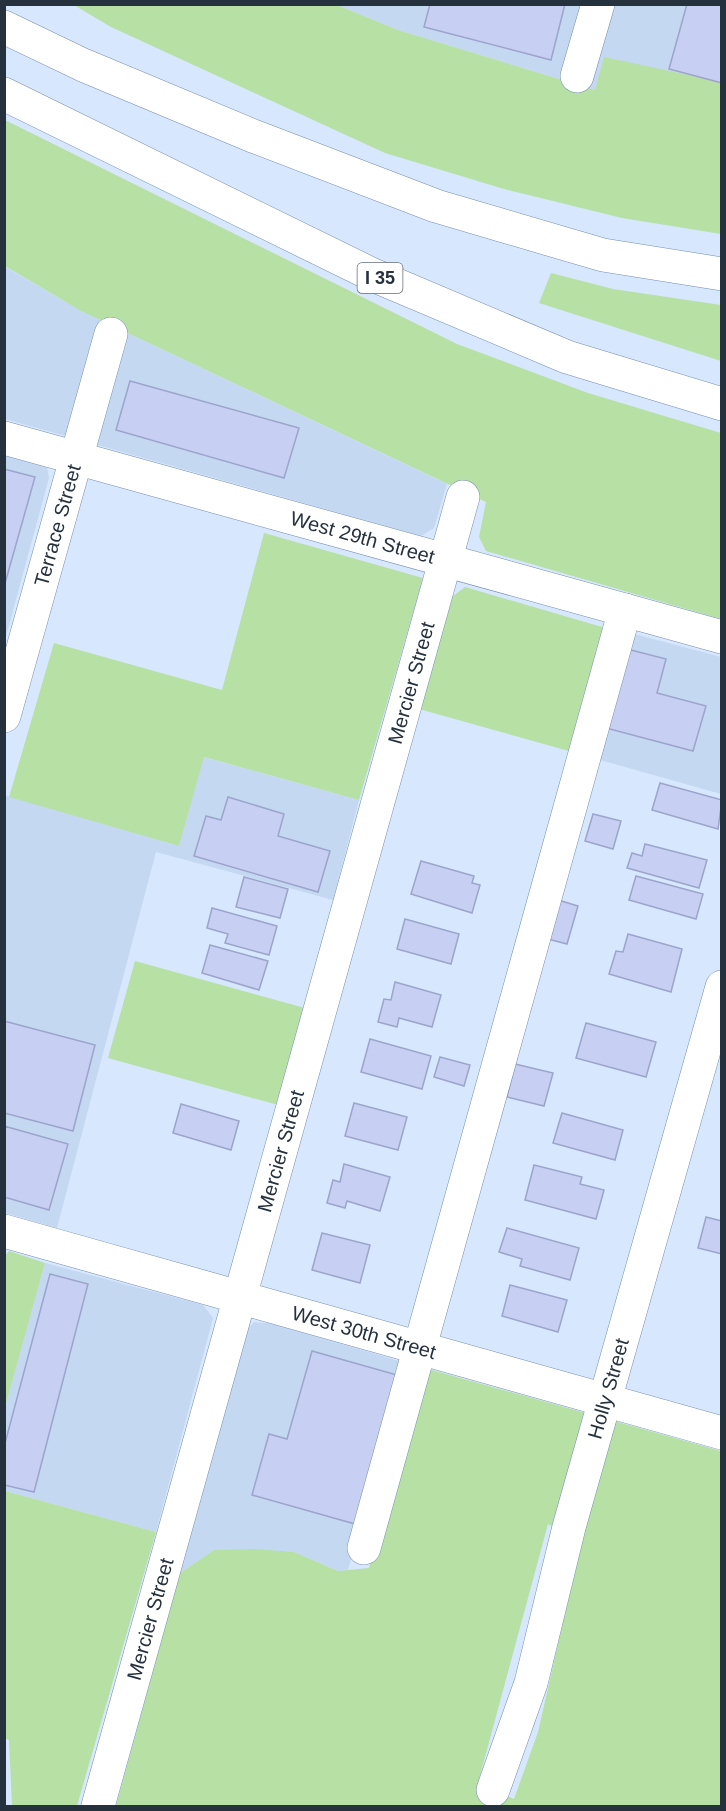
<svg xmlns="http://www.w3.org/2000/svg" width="726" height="1811" font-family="Helvetica,sans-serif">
<rect width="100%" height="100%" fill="#d7e7fd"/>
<!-- built -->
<path fill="#c5d8f1" d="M337,5H721V82L595,90L398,30Z
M4,266L81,311L447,484L434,528L421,536L5,419Z
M5,452L42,463L47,468L49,478L5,640Z
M627,632L721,657V794L593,758Z
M203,757L359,800L333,900L156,852L57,1228L5,1213L4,795L179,846Z
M45,1263L203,1305L213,1318L156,1532L5,1491V1408Z
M254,1322L274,1324L406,1363L348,1570L338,1571L294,1552L214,1550L180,1573L245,1331Z"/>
<!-- green -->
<path fill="#b7e0a5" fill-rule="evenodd" d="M74,5H337L398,30L595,90L604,57L721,82V234L622,218L504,189L385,153L111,27Z
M5,120L457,344L588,393L721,433V619L486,551L479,537L486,502L81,311L5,266Z
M551,273L613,289L721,305V361L539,303Z
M264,533L423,578L359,800L204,757L179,846L9,797L54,643L222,690Z
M465,587L609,629L576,753L419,709L453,596Z
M135,961L305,1008L278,1105L108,1058Z
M9,1251L45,1263L5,1408L4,1257Z
M421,1367L721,1451V1806H116L180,1573L214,1550L254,1549L294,1552L338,1571L369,1568L416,1407ZM548,1524L581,1544L538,1732L514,1799L478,1783Z
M5,1491L156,1532L77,1806H12L9,1740L4,1738Z"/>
<!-- building -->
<path fill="#c7cff3" stroke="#9ca4cc" stroke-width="1.5" d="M430,4H565L551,60L424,27Z
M687,4H722V83L669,69Z
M130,381L299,428L284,478L116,430Z
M4,469L35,477L4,587Z
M627,649L666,659L657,693L706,706L693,751L606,728Z
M660,783L722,800L718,829L652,810Z
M228,797L284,814L278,836L330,851L318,892L194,856L206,816L221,820Z
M593,814L621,821L613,849L585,841Z
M645,844L707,860L699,888L627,868L632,853L642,856Z
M421,861L474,876L472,883L480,885L472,913L411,894Z
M636,876L703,894L696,919L629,900Z
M244,877L288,889L280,918L236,907Z
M555,899L578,906L567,944L544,938Z
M212,908L277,926L269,955L225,943L228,934L207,928Z
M405,919L459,934L451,964L397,949Z
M628,934L682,949L671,992L609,974L616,951L623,952Z
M210,945L268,961L259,990L202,973Z
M395,982L441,995L432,1027L399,1018L397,1027L378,1022L384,999L391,1000Z
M4,1021L95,1045L73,1131L4,1113Z
M586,1023L656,1042L646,1077L576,1058Z
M370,1039L431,1056L422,1089L361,1072Z
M440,1057L470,1065L464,1086L434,1077Z
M515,1064L553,1073L544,1106L507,1097Z
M354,1103L407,1117L398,1150L345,1136Z
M181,1104L239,1121L231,1150L173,1133Z
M562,1113L623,1130L615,1160L553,1143Z
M4,1126L68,1144L49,1210L4,1197Z
M344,1164L390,1177L380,1211L347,1201L345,1208L327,1203L333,1180L340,1182Z
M534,1165L582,1177L580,1184L604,1190L596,1219L525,1200Z
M706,1217L722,1221V1254L698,1248Z
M507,1228L579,1248L570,1280L520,1266L522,1259L499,1252Z
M322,1233L370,1245L360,1283L312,1270Z
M50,1274L88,1284L34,1492L4,1485V1447Z
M510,1285L567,1300L558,1332L502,1316Z
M312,1351L397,1375L355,1524L252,1495L269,1434L287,1439Z"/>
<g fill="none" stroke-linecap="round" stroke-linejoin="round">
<defs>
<g id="minor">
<path d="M577,76L598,4"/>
<path id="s1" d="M4,438L722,637"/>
<path id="s2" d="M4,716L111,334"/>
<path id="s3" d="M4,1231L722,1433"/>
<path d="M364,1548L625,610"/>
<path id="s4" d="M493,1790L531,1683L569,1527L722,987"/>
<path id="s5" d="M98,1806L463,497"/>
</g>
<path id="highway" d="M4,27L83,65L253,136L436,206L603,255L722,274
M4,94L373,275L567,357L722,404"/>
</defs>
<!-- minor casing -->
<use href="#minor" stroke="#758eaf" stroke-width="34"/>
<!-- highway casing -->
<use href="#highway" stroke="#758eaf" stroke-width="34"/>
<!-- minor -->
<use href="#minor" stroke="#fff" stroke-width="33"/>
<!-- highway -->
<use href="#highway" stroke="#fff" stroke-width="33"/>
</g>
<g text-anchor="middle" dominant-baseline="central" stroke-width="4.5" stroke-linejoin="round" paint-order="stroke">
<!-- shield labels -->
<rect fill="#fff" stroke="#676f78" stroke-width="1.5" x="357.5" y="263" width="45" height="30" rx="4.5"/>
<g font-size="18" font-weight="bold" fill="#26313e">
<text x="380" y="278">I 35</text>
</g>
<!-- street labels -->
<g font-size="20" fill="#26313e" stroke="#fff">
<text stroke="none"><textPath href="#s2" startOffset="198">Terrace Street</textPath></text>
<text stroke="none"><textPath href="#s1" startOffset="372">West 29th Street</textPath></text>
<text stroke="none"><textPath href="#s5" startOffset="1166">Mercier Street</textPath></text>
<text stroke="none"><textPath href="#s5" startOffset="680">Mercier Street</textPath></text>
<text stroke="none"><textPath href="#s3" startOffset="374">West 30th Street</textPath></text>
<text stroke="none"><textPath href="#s4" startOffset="418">Holly Street</textPath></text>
<text stroke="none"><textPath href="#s5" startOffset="194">Mercier Street</textPath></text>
</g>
</g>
<!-- border -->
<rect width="726" height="1811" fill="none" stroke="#26313e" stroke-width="12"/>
</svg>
